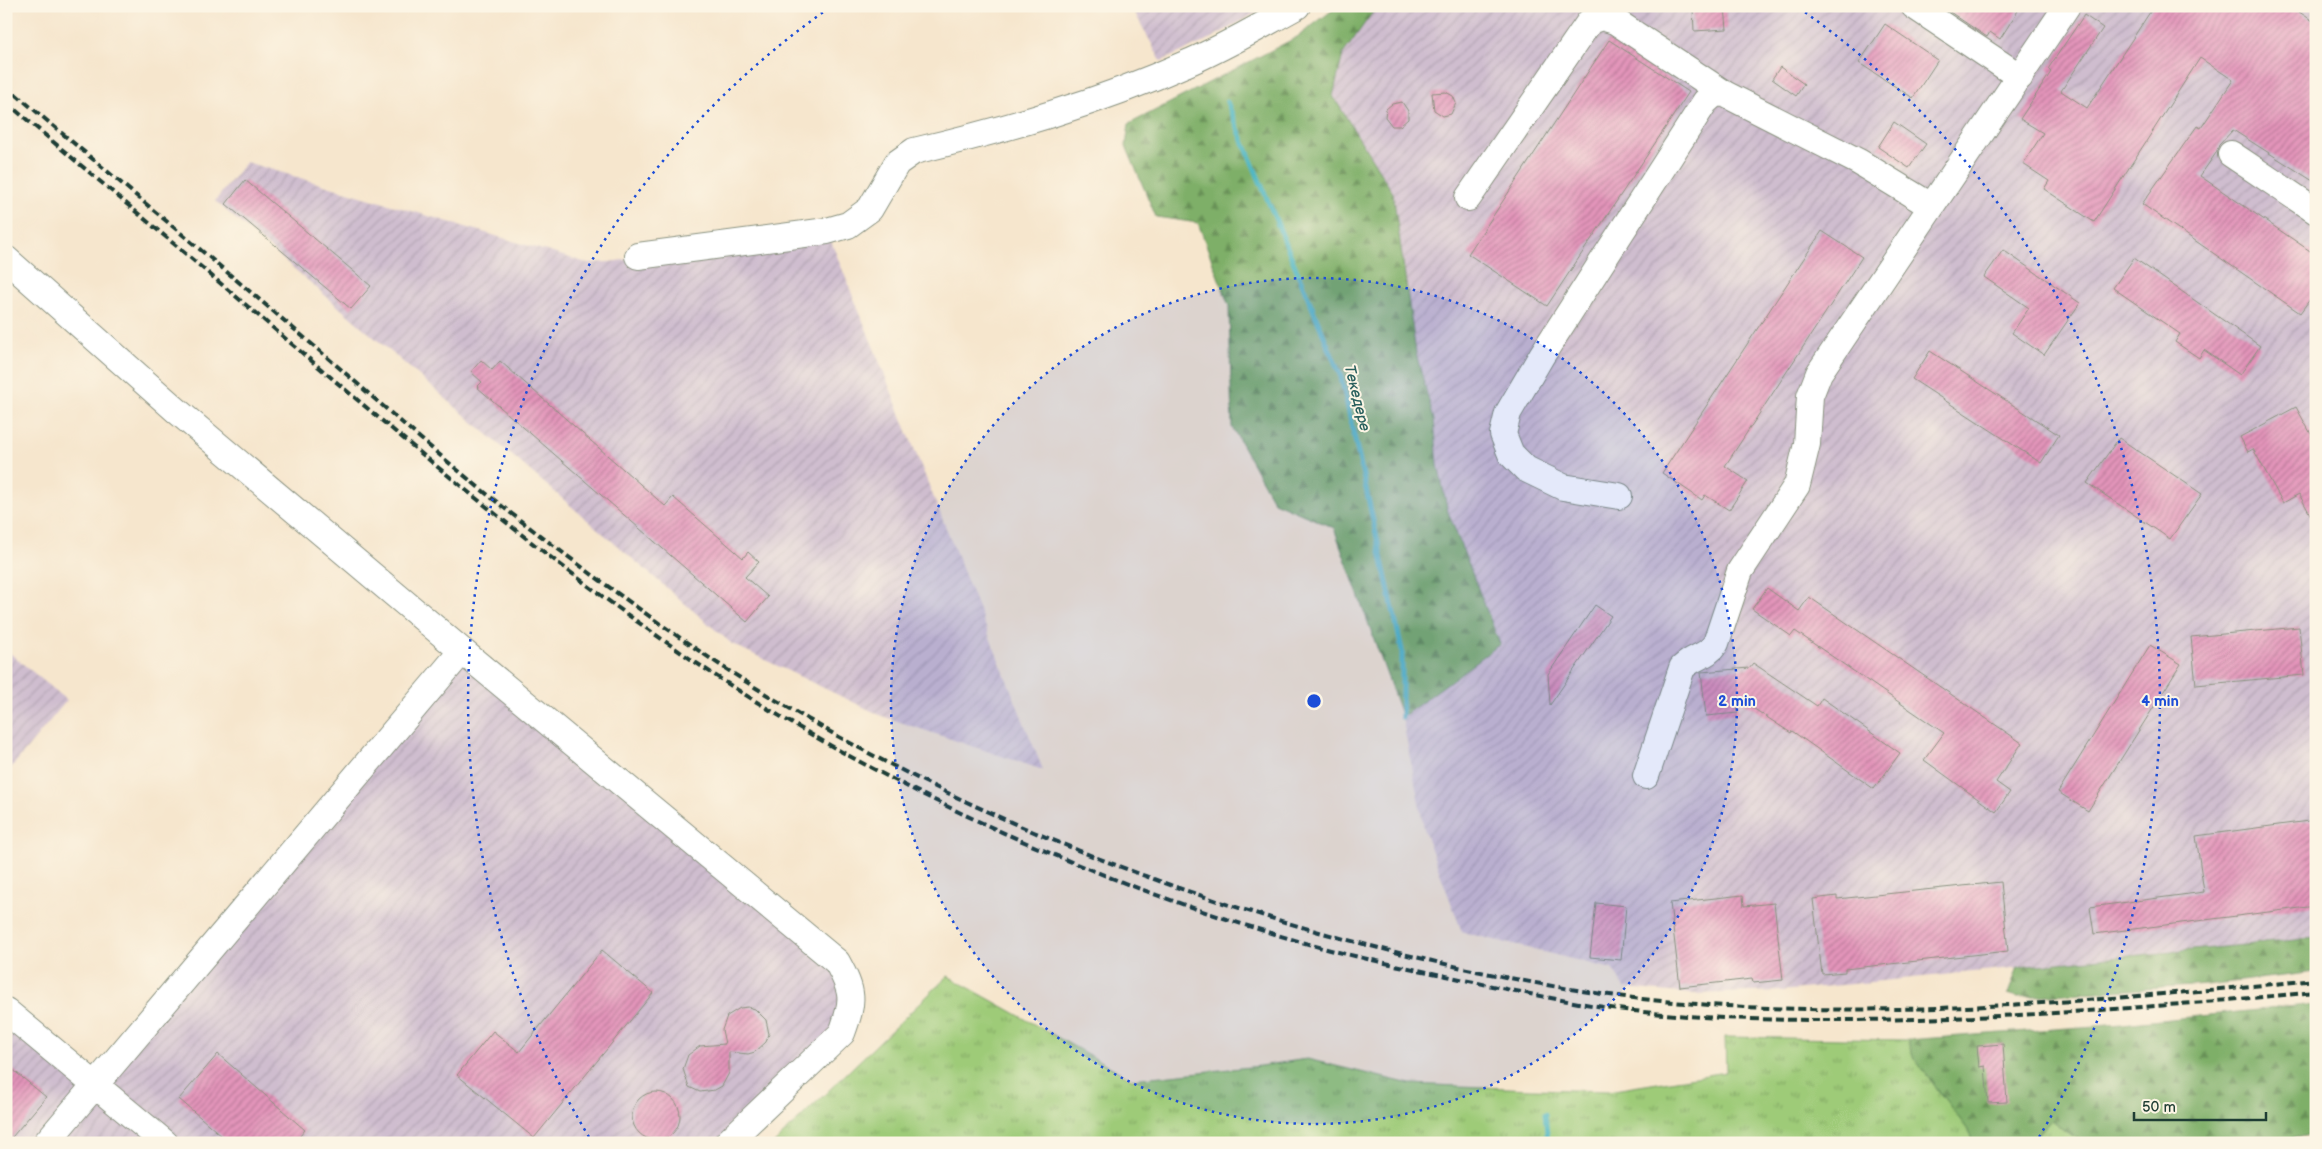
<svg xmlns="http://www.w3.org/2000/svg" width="2322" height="1149" font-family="'Balsamiq Sans',sans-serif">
<defs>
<pattern id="industrial-furrows" width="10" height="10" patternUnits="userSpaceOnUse" patternTransform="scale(1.25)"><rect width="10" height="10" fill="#cfbdcf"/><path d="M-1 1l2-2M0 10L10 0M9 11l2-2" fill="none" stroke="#b1a3b2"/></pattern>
<pattern id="grass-tufts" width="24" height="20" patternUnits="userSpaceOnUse" patternTransform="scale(1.25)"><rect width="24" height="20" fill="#9ecb78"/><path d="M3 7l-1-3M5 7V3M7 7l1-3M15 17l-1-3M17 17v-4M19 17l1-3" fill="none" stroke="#80a663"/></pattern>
<pattern id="forest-firs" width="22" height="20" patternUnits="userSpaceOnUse" patternTransform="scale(1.25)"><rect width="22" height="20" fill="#7eaf68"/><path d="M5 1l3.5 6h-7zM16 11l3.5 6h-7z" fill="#679056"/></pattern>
<pattern id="building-hatch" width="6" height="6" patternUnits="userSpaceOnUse" patternTransform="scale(1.25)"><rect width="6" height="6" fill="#e394ba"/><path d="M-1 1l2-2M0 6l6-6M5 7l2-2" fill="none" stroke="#b77a98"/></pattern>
</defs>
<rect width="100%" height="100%" fill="#fcf5e5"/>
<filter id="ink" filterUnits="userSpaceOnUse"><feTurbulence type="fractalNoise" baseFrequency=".02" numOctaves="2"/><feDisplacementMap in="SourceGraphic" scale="10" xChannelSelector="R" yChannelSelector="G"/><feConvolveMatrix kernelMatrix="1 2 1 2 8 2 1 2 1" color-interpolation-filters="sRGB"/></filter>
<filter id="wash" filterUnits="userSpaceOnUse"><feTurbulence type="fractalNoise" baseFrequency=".0096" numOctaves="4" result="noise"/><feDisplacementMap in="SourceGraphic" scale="20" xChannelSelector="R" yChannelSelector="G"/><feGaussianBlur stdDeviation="1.12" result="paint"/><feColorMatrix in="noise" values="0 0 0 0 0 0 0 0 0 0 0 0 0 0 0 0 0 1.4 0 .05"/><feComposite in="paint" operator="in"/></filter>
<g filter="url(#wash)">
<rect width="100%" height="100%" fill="#f6e6cd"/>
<!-- industrial -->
<path fill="url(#industrial-furrows)" d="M1131,6H1268L1204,42L1161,61Z
M1377,6H2316V938L1781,991L1692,994L1625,988L1612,969L1462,932L1425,833L1402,717L1500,644L1448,512L1438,465L1434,420L1416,353L1333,96L1343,54Z
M246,162L587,263L609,262L827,231L1043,770L882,716L732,644L215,201Z
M6,650L67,700L6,774Z
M462,651L837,962L851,1009L727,1143H6V1011L94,1084Z"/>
<!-- grass -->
<path fill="url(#grass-tufts)" stroke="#5e8456" d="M948,976L1132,1079L1260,1066L1307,1059L1410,1084L1531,1089L1608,1091L1726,1072L1725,1037L1907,1040L1914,1058L1968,1130L1974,1143H774Z
M2051,1120L2083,1143H2030Z"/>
<!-- forest -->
<path fill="url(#forest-firs)" stroke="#4e764e" d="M1338,6H1377L1343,54L1333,96L1393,193L1416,353L1434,420L1438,465L1448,512L1500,644L1402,717L1334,528L1274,502L1232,427L1229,306L1198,223L1156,217L1126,146L1129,124L1297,37Z
M2316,938V972L2207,985L2018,997L2008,994L2018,967Z
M2316,1004V1134L2269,1143H2083L2051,1120L2030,1143H1974L1968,1130L1914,1058L1907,1040L2122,1024Z"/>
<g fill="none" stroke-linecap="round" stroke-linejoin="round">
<!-- stream -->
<path stroke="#45b3c1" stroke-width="5" d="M1227,102L1341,377L1402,650V717
M1545,1114L1548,1143"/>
</g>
<g id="blocks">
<!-- building -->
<path fill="url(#building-hatch)" d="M1941,6H2021L2000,39L1990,32L1987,37Z
M2154,6H2290L2316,23V183L2233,130L2219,145L2216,153L2200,176L2316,255V291L2300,313L2142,204L2197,126L2201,128L2233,80L2200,58L2094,222L2044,189L2049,181L2023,164L2043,133L2020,119L2051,72L2048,69L2084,15L2103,28L2061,91L2087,108Z
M1725,7L1727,29L1694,31L1693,9Z
M1885,24L1938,60L1913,98L1859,63Z
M1609,40L1689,92L1547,306L1468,254Z
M1780,67L1804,84L1796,96L1772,79Z
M1446,92L1453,96L1456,103L1451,114L1443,116L1434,110L1432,93Z
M1402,102L1408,111V119L1400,126H1392L1385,117L1386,109L1392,104Z
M1894,122L1926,144L1909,168L1878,147Z
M245,180L371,286L351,309L226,204Z
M1822,231L1862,257L1725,466L1748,481L1729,510L1705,495L1702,500L1662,473Z
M2003,250L2080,303L2044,355L2012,333L2029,308L1984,277Z
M2134,258L2260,346L2240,375L2204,350L2199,358L2175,342L2180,334L2113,288Z
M1930,351L2059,435L2041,463L1912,379Z
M481,360L492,370L500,361L665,506L673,497L743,558L748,552L759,562L745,577L768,597L747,622L477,387L482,382L471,372Z
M2296,407L2316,443V525L2299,494L2283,503L2253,449L2248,452L2240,437Z
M2119,438L2202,494L2170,539L2087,483Z
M1767,588L1799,611L1809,597L2022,743L1996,782L2010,792L1996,812L1924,760L1944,733L1795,631L1791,636L1752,609Z
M1595,605L1611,616L1550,705L1548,674Z
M2299,627L2304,675L2196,685L2191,637Z
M2150,645L2181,664L2088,811L2058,792Z
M1753,663L1817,706L1822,698L1900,753L1874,789L1792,731L1791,733L1736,697L1738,713L1706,716L1701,672L1749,668Z
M2316,820V906L2094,934L2090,907L2204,892L2196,836Z
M2001,882L2008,951L1845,969V972L1822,974L1813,899L1837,896V899Z
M1743,895L1744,906L1774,903L1783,980L1753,983L1752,979L1680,987L1670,903Z
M1596,903L1626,906L1621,960L1590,957Z
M602,950L653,993L534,1138L457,1075L493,1031L519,1052Z
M748,1007L755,1009L766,1020L769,1034L766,1042L755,1052L748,1054L729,1052V1073L722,1086L715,1090L700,1092L689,1087L683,1069L688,1055L700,1046L725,1044L722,1030L727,1016L740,1008Z
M2003,1044L2007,1102L1988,1103L1985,1066L1979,1067L1977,1046Z
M218,1054L305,1130L294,1143H230L179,1099Z
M6,1064L46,1097L7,1143H6Z
M632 1116a24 24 0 1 1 48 0a24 24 0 1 1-48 0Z"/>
</g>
</g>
<g filter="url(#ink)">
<use href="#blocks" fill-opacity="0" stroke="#8a9280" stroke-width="1"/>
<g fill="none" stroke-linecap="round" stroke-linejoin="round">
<defs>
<path id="minor" d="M1914,6L2020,77
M2231,154L2316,211
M1468,198L1590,21L1602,17L1615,21L1725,94
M638,256L827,231L848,225L870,209L897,163L914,151C1007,129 1098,103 1185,64C1224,48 1260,26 1297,6
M6,259L176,410L462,651L837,962C854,993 854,1000 842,1033L727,1143
M1619,496L1563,487L1526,469L1511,454L1503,434L1508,413L1542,355L1705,102L1715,93L1725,94L1859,162L1931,206
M1646,776L1682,668C1695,655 1706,658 1716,643L1740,571L1797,485L1807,444L1810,396L1819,373L2067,6
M6,1011L165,1143
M46,1143L462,651"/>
</defs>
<!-- minor casing -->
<use href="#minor" stroke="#8a9280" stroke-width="28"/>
<!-- minor -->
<use href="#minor" stroke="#fff" stroke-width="26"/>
<!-- rail -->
<path stroke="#1f3d34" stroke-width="4" stroke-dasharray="8 4" stroke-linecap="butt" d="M6,86C109,173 212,259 314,346C379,402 444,461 512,514C577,564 643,613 711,659C913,793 1141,887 1375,947C1462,969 1552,989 1642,999C1865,1023 2094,1001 2316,980
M6,102C102,183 198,264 293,345C425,458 557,569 701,666C883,788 1101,886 1312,945C1358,958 1405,967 1451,977C1514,991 1578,1005 1643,1012C1707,1019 1772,1020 1837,1020C1997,1020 2156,1007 2316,992"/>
</g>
</g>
<!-- distance rings -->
<circle cx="1314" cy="701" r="423" fill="#1d4ed8" fill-opacity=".12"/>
<g fill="none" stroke="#1d4ed8" stroke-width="2.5" stroke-dasharray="2.5 5">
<circle cx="1314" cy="701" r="423"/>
<path d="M589 1137A846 846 0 0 1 829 8M1799 8A846 846 0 0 1 2039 1137"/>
</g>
<g text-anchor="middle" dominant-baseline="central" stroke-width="4" stroke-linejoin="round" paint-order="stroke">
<!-- water labels -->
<g font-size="15" font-style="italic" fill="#2a605e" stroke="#fcf5e5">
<text transform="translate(1357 398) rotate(76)">Текедере</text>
</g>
</g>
<circle cx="1314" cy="701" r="8" fill="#1d4ed8" stroke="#fcf5e5" stroke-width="2.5"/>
<g font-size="15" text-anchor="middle" font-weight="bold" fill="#1d4ed8" stroke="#fcf5e5" stroke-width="4" stroke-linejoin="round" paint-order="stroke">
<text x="1737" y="706">2 min</text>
<text x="2160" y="706">4 min</text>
</g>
<!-- margin -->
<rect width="2322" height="1149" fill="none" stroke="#fcf5e5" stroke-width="25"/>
<!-- scale -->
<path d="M2134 1112v8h132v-8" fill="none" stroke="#1f3d34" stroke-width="2.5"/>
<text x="2142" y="1112" font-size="15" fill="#1f3d34" stroke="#fcf5e5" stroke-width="4" paint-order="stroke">50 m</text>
</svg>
